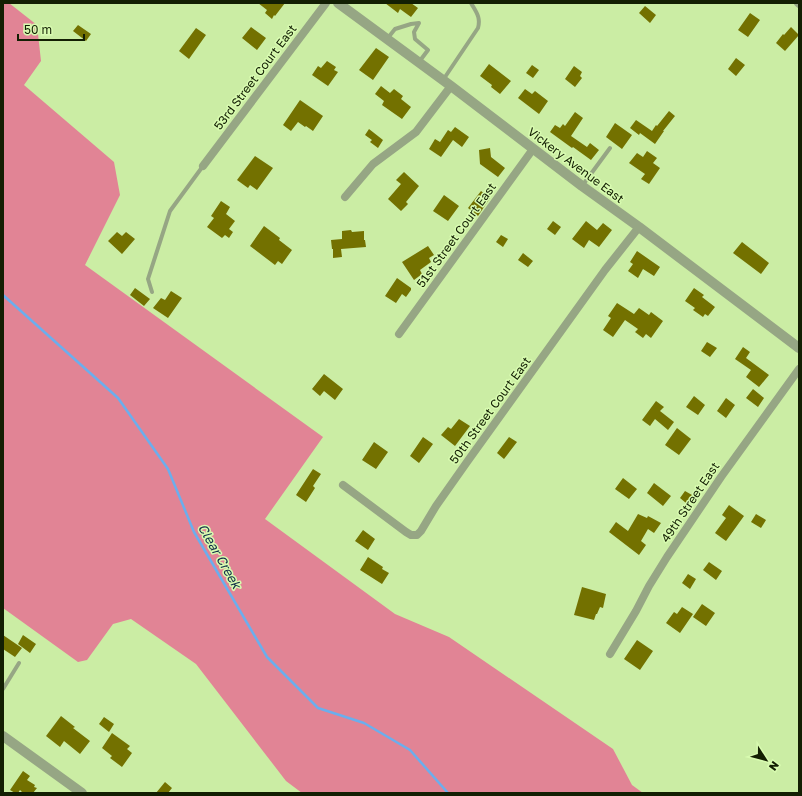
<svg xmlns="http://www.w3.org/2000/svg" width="802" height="796" font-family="'Golos Text',sans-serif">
<rect width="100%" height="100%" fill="#cbeda4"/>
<!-- forest -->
<path fill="#e18495" d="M3,3H9L37,25L41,61L24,85L114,162L120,195L85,265L323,437L265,519L395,614L449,637L613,749L632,785L643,793H302L286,781L196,664L131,619L113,624L87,660L78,662L3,608Z"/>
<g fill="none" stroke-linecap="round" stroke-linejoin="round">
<!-- stream -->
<path stroke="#6baeed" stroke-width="2.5" d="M3,295L118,398L168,469L194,532L267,657L318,708L364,723L410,750L448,793"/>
</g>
<!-- building -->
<path fill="#737100" d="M258,3H285L275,16L274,15L272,19L265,13L267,10Z
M385,3H411L418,8L411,17L400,9L398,13Z
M645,6L656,15L650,23L639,13Z
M750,13L760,20L748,37L738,30Z
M78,25L91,34L86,41L73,31Z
M251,27L266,38L257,50L242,38Z
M791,27L799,35L785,51L776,43L783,34L784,35Z
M196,28L206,35L189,59L179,51Z
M376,48L389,57L373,80L359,70Z
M736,58L745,65L736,76L728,69Z
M327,61L336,67L334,70L338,72L328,86L312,75L318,66L321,68Z
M489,64L511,81L500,94L491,87L492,85L480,76Z
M532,65L539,70L533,78L526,73Z
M574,66L582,72L580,76L582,78L575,87L565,79Z
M381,86L390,93L394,89L403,96L401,99L411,107L402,119L382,105L384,101L375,94Z
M525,89L532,94L535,91L548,101L539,114L518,98Z
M300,100L323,116L313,131L306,126L305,127L298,122L291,131L283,125Z
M669,111L675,116L663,131H664L655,144L640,133L639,135L630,128L636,120L652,131L656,125L657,126Z
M575,112L583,118L571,136L587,147L590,143L599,150L591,160L573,147L572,148L550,132L555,125L560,128L563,124L565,126Z
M615,123L632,135L622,149L606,137Z
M455,127L469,137L462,147L453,140L441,157L429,149L435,139L440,142L448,130L451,132Z
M369,129L383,140L378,148L370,142L372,140L365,135Z
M490,148L491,157L505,168L498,177L480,164L479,150Z
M647,151L657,158L653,163L660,168L649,184L641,179L645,174L629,163L637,153L643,157Z
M255,156L273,168L257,190L250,185L248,188L237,180Z
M404,172L419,186L406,202L408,204L401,211L388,199L401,184L396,180Z
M481,191L490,198L478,216L468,208Z
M444,195L459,206L448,221L433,211Z
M221,201L230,207L226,214L235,221L229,229L233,232L229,238L225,235L222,238L207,227L214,218L211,216Z
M553,221L561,227L555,235L547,229Z
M586,221L597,230L603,223L612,230L599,247L589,240L584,248L572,239Z
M264,226L280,238L279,240L292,250L282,264L278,261L275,265L250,246Z
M351,230L352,232L364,231V240H365L366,247L341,249L342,257L333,258V249H332L331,240L342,239V231Z
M117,232L122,236L126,232L135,239L122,254L108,241Z
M501,235L508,239L503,247L496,242Z
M742,242L769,263L761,274L733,253Z
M428,246L434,255L429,258L431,262L420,270L422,274L414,280L402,262Z
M637,251L660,267L654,276L643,269L638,278L628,271L633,264L630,262Z
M523,253L533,261L528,267L518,260Z
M397,278L411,288V290L406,297L402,294L396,303L385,296Z
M135,288L150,299L144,306L130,295Z
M694,288L704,295L702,297L715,307L708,316L705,314L703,317L693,310L695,308L685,301Z
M171,291L182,298L168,318L153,308L161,298L165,300Z
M617,303L634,314L639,308L649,315L651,312L663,321L651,338L646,334L643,338L635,332L638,329L625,320L613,337L603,330L611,318L608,316Z
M707,342L717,348L710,357L701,351Z
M743,347L750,352L746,358L769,375L759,387L746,377L751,370L735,359Z
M324,374L343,389L335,400L324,391L320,396L312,389Z
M753,389L764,398L758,407L746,398Z
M694,396L705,405L698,415L686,407Z
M726,398L735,405L726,418L717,411Z
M656,401L664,407L660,411L674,422L668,430L655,419L650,426L642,420Z
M459,419L470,426L455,446L441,435L448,427L451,429Z
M677,428L691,439L679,455L665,445Z
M423,437L433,444L419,463L410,456Z
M509,437L517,442L504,459L497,453Z
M374,442L388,452L376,469L362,460Z
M313,469L321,474L313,486L315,488L306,502L296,495Z
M623,478L637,489L629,499L615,489Z
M654,483L671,496L663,506L647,493Z
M685,491L692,495L686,503L680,498Z
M729,505L744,516L726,541L715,533L726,518L722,515Z
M638,514L647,518L648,516L661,523L654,533L648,529L641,541L646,545L639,555L609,532L616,522L628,531Z
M756,514L766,520L761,528L751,522Z
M363,530L375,539L368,550L355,541Z
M368,557L383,567L382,569L389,573L382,584L360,570Z
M709,562L722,571L716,580L703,570Z
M688,574L696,579L690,589L682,583Z
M582,587L606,594L603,608L600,607L597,614H596L594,620L574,615Z
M702,604L715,613L706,626L693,617Z
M682,607L693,614L680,633L666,623L674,612L677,614Z
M3,635L22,648L15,657L3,649Z
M23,635L36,644L30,653L18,644Z
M637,640L653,651L640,670L624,659Z
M61,716L75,727L73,728L90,741L80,754L64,741L60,747L46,736Z
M104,717L114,724L109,732L99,724Z
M112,733L130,746L127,749L132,753L122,767L110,758L112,756L102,748Z
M23,771L30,776L27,780L35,785L34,787L37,788L33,793H23L20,790L18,793H15L10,790Z
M165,782L172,788L168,793H156Z"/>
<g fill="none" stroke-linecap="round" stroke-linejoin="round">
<!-- service -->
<path stroke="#96a684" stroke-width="4" d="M387,39L395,29L411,24L419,23L414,32L415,39L428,50L419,62
M443,80L478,28C481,17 476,12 471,3
M582,186L610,148
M152,292L148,279L170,211L203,166
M3,689L19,663"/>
<!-- minor -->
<path stroke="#96a684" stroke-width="8" d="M798,3L799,4
M203,166L326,3
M345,197L373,164L416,132L451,86
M399,334L533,149
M343,485L406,532L411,535H417L421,531L436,506L467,462L605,270L639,227
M610,654L636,611L649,586L667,557L721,477L799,369"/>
<!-- tertiary -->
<path stroke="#96a684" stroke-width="10" d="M338,3L451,86L582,186L639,227L799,348
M3,736L82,793"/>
</g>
<g text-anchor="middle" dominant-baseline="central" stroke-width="3" stroke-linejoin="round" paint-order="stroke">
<!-- street labels -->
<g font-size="12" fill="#131f03" stroke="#d8fbb0">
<text transform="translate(255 77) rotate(-53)">53rd Street Court East</text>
<text transform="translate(576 165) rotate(37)">Vickery Avenue East</text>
<text transform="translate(456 235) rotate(-54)">51st Street Court East</text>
<text transform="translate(490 410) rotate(-54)">50th Street Court East</text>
<text transform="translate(690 502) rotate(-56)">49th Street East</text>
</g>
<!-- water labels -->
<g font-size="13" font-style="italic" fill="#122e48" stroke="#d8fbb0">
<text transform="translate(220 556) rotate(60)">Clear Creek</text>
</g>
</g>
<!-- border -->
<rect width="802" height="796" fill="none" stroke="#131f03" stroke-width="8"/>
<!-- north arrow -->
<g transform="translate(766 760) rotate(126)" stroke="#d8fbb0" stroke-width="3" paint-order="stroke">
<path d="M0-3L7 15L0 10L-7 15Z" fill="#131f03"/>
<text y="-6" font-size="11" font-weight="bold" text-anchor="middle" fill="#131f03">N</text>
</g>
<!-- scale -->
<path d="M18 34v6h66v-6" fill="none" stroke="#131f03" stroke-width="2"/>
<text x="24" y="34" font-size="12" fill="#131f03" stroke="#d8fbb0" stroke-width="3" paint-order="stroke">50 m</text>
</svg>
